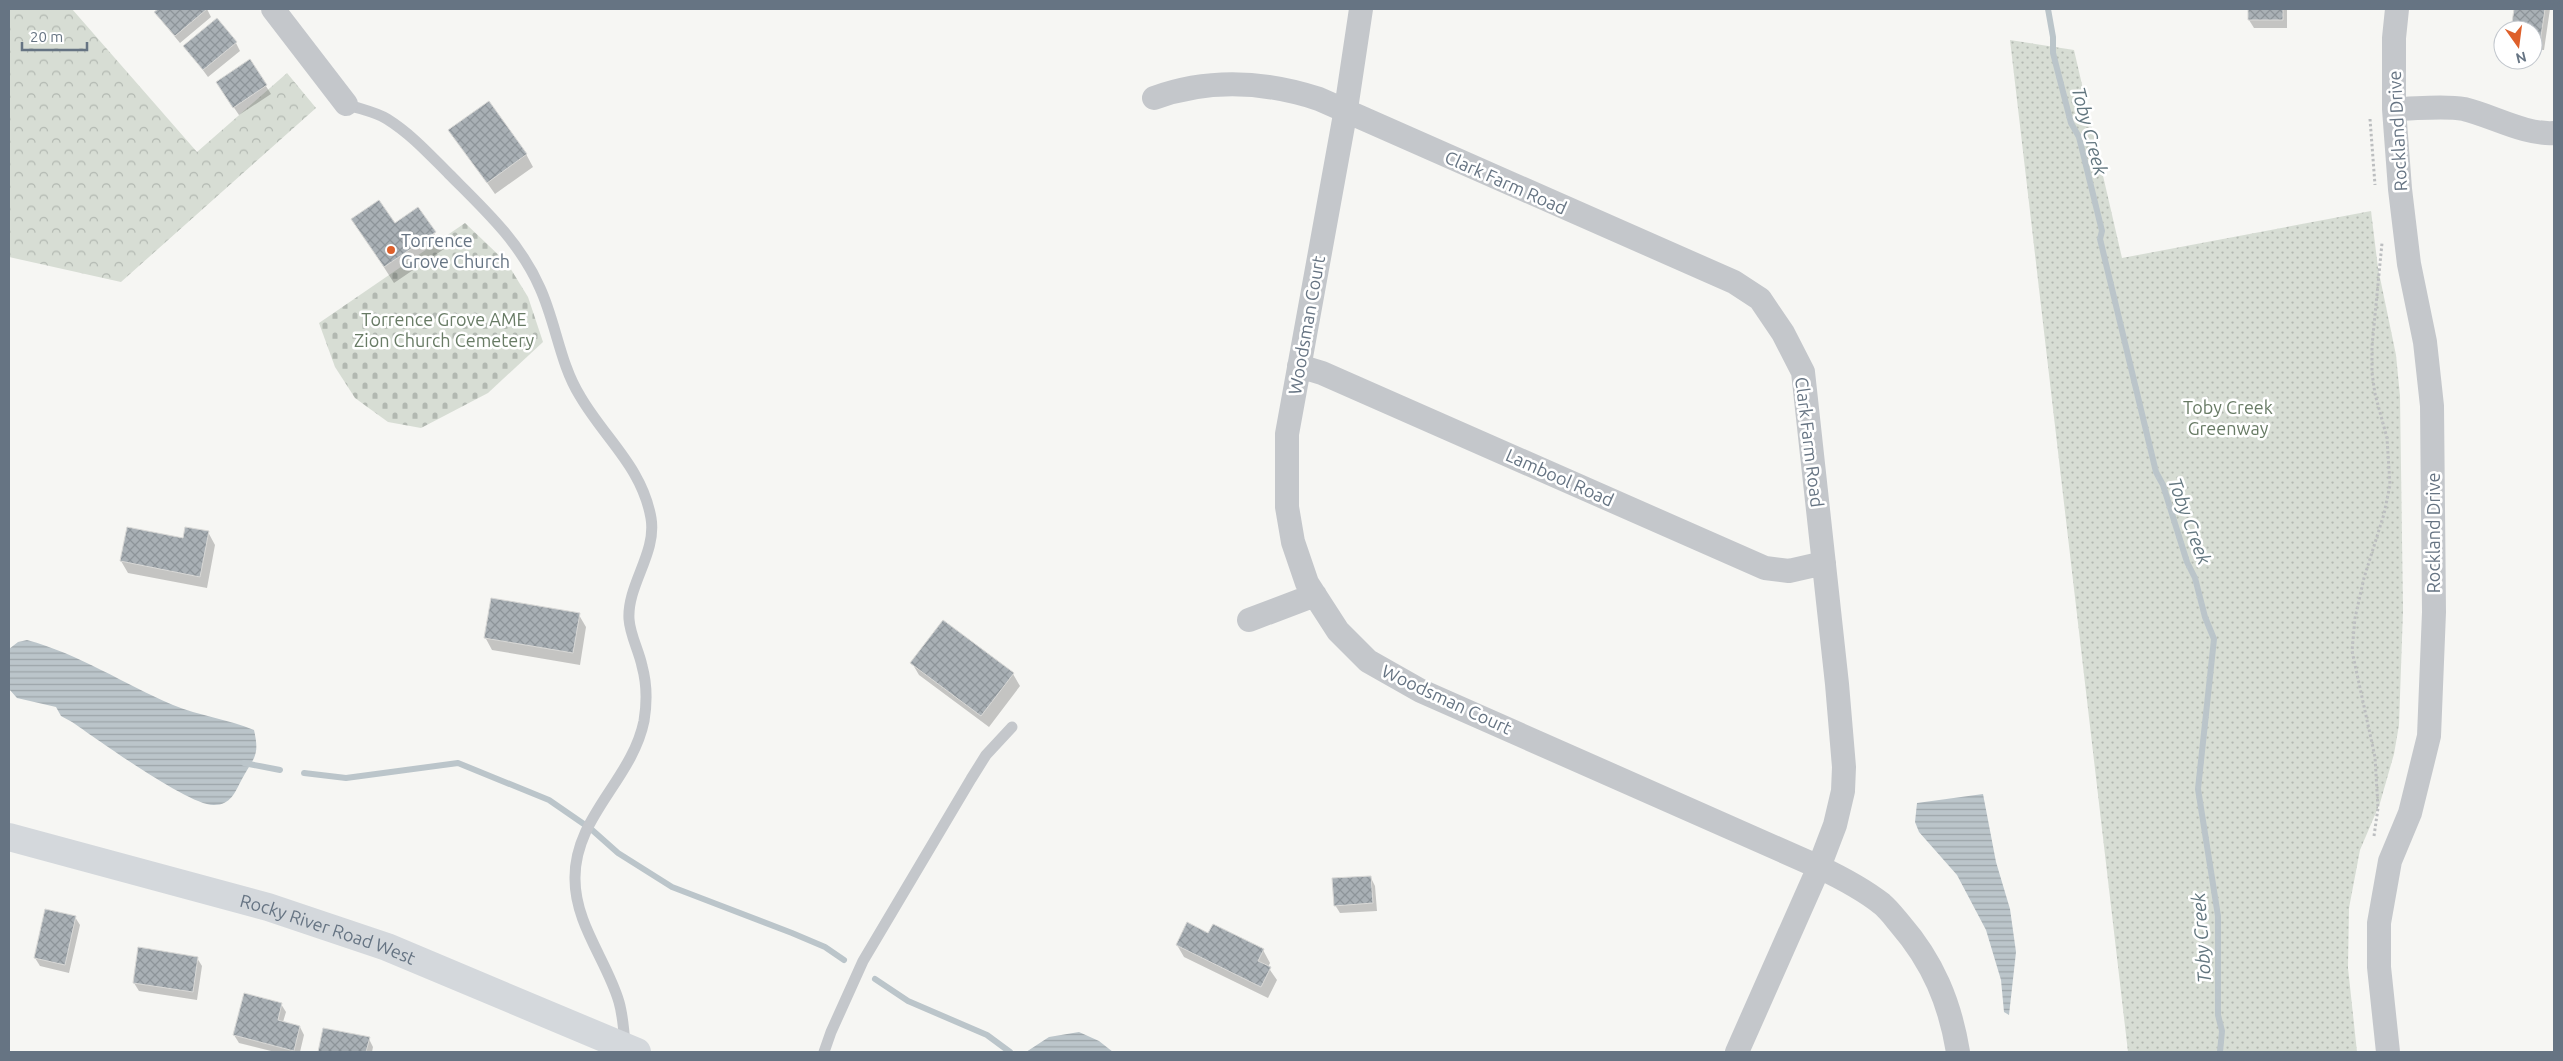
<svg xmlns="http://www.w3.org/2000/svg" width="2563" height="1061" font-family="Ubuntu,sans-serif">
<defs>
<pattern id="grass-dots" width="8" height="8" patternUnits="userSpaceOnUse" patternTransform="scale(1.25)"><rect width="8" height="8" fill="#d7ddd4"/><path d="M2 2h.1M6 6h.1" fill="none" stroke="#b2b8b1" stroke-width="1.8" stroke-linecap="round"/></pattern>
<pattern id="forest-crowns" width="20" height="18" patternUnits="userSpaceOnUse" patternTransform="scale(1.25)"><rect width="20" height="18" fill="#d7ddd4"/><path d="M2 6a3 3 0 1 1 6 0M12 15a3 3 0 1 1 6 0" fill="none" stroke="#b2b8b1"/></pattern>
<pattern id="cemetery-stones" width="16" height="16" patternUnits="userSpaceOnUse" patternTransform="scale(1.25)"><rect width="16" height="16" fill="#d7ddd4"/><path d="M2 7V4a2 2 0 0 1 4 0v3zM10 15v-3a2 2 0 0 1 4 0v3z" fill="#b2b8b1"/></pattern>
<pattern id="water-rules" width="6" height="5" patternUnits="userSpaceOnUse" patternTransform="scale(1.25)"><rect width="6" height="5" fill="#bbc5ca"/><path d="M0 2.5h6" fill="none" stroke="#9ca5a9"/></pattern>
<pattern id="building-cross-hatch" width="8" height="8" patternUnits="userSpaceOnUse" patternTransform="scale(1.25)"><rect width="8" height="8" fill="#a9b0b5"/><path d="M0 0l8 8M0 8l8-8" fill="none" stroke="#8d9499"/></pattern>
</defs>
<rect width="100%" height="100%" fill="#f6f6f3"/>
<!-- grass -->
<path fill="url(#grass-dots)" d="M2010,40L2074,50L2122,258L2371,211L2378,268L2396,355L2400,396L2403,610L2399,725L2394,754L2380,803L2360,850L2349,908L2348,968L2357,1052H2128Z"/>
<!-- forest -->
<path fill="url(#forest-crowns)" d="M9,9H72L197,152L287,73L316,108L121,282L9,257Z"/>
<!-- cemetery -->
<path fill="url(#cemetery-stones)" d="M465,223L507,263L528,297L543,342L488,393L421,428L388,422L355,398L335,367L319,323Z"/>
<!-- water -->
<path fill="url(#water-rules)" d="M27,640C79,654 124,684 173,705C199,716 228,719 254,730C260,756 254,757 242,779C235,792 231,805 214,805C189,806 97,739 72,722L61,716L56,707L17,698L9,689V649L18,642Z
M1983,794L1996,862L2010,909L2016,952L2009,1015L2004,1012L2001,980L1986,930L1957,875L1919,832L1915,822L1917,803Z
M1079,1032L1099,1041L1113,1052H1026L1049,1037Z"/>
<!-- shadow -->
<path fill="#0003" d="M160,9H207L211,17L180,43L161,20L156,12Z
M2249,9H2287V28H2254L2249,20Z
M2515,9H2550L2544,50L2533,49V30H2512Z
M236,43L240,51L208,77L185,46Z
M250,61L271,94L239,115L222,90Z
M450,130L526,154L533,167L495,194Z
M418,209L444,249L394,283L353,219L394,225Z
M208,532L215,545L207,588L128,573L121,561Z
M579,615L586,627L580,665L492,650L485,637Z
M912,663L1013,674L1020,686L989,727L919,675Z
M1371,878L1375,886L1377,911L1340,913L1335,905Z
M75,917L80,925L69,973L40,966L35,958Z
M1209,934L1263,950L1270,963L1268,967L1277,980L1268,998L1184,957L1177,945Z
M197,958L202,966L197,1000L139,991L134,983Z
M281,1004L286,1012L283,1022L300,1027L304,1035L300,1052H275L239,1043L234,1035Z
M324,1029L369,1039L373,1047L372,1052H319Z"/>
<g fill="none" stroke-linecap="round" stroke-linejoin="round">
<!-- stream -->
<path stroke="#bbc5ca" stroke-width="6" d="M2048,9L2053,37V53L2071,123L2079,137L2102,231L2100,239L2156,472L2163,485L2187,562L2195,578L2205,617L2214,639L2198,789L2218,916V1015L2222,1031L2220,1052
M244,763L280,770
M304,773L346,778L458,763L549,800L591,829L618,853L672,887L792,933L825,947L844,960
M875,979L908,1001L987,1035L1010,1052"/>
</g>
<!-- building -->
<path fill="url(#building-cross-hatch)" stroke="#d8d8d6" d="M158,9H207L175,36L154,12Z
M2248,9H2283V20H2248Z
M2514,9H2545L2540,43L2533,42V30H2511Z
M217,18L237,42L203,70L183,46Z
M250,59L267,85L233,108L216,82Z
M489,101L527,154L487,183L448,130Z
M379,200L395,223L418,207L436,232L384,267L351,219Z
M127,527L183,538L185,527L209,531L200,577L120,561Z
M491,598L580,613L573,653L484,638Z
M943,620L1014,673L981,716L910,663Z
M1371,876L1373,903L1334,906L1332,878Z
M45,909L76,916L65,965L34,958Z
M1187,922L1208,933L1213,924L1264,949L1258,961L1271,967L1261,987L1176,945Z
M138,947L198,957L193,992L133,983Z
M244,993L282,1003L278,1020L300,1026L294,1051L233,1035Z
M323,1028L370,1037L366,1052H318Z"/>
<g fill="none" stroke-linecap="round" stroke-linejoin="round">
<!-- path -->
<path stroke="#bcbec0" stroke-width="3" stroke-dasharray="2.5 2.5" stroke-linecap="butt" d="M2370,119L2375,185
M2374,836L2378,808L2375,757L2352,651L2355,618L2364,578L2384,514L2390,485L2387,438L2375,394L2372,373V346L2382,243"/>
<!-- lane -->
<path stroke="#c4c7cb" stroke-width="11" d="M346,104C359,109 376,112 387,119C411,134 429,154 449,174C484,209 520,242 540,288C556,323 560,364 580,396C605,439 642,467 651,518C657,553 627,585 629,619C630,635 639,651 642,666C647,684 647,703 644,721C632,780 574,817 575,879C575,924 607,961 619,1002C623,1016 624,1031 625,1045
M824,1052L831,1032L863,961L971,779L986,755L1012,727"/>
<!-- street -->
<path stroke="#c4c7cb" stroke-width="24" d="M273,9L346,104
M1361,9L1346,109L1287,434V507L1293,542L1307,583L1338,631L1368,661L1421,691L1819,867C1842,878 1863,889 1882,904C1889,910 1895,918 1900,924C1933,962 1950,1003 1958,1052
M1154,98C1209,78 1264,81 1319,99L1734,282L1760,299L1783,333L1803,372L1837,684L1844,767L1843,791L1835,825L1819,867L1737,1052
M2394,109C2416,109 2443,105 2464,109C2493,116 2525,135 2554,133
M1299,366L1322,373L1765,568L1789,571L1824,563
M1249,620L1315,595
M2388,1052L2379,967V923L2390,861L2410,813L2429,736L2434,612L2432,406L2425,342L2409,264L2400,189L2394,109V38L2397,9"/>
<!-- secondary -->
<path stroke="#d4d8dc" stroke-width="28" id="s1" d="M9,837L268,907L387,947L637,1052"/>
</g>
<!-- markers -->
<circle fill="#de602b" stroke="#fff" stroke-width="2" cx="391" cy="250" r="5"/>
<g text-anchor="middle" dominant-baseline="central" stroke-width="5" stroke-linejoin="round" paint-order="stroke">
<!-- street labels -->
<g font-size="18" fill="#667483" stroke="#fff">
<text transform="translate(2397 131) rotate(-93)">Rockland Drive</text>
<text transform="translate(1506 182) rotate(24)">Clark Farm Road</text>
<text transform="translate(1306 325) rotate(-80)">Woodsman Court</text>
<text transform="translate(1810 442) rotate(83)">Clark Farm Road</text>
<text transform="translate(1560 477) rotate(24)">Lambool Road</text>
<text transform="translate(2433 533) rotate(-90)">Rockland Drive</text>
<text transform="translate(1447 699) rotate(25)">Woodsman Court</text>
<text stroke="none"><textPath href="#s1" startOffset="332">Rocky River Road West</textPath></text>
</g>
<!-- poi labels -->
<g font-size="18" fill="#667483" stroke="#fff" text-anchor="start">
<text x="401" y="240">Torrence<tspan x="401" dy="21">Grove Church</tspan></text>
</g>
<!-- park labels -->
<g font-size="18" fill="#687b65" stroke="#fff">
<text x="444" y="319">Torrence Grove AME<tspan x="444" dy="21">Zion Church Cemetery</tspan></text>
<text x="2228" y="407">Toby Creek<tspan x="2228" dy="21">Greenway</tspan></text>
</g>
<!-- water labels -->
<g font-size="19" font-style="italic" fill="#62767f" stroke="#fff">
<text transform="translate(2090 131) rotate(75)">Toby Creek</text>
<text transform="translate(2190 521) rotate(70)">Toby Creek</text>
<text transform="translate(2201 938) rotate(-94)">Toby Creek</text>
</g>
</g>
<!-- border -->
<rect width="2563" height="1061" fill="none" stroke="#667483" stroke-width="20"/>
<!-- north arrow -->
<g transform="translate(2518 45) rotate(166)"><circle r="24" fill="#ffffff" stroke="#c2c7cd"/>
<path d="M0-4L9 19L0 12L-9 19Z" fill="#de602b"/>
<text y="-8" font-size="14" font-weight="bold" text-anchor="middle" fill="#667483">N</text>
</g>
<!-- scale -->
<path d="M22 42v8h65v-8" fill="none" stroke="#667483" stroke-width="2.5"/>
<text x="30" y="42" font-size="15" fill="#667483" stroke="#ffffff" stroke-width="4" paint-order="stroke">20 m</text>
</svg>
